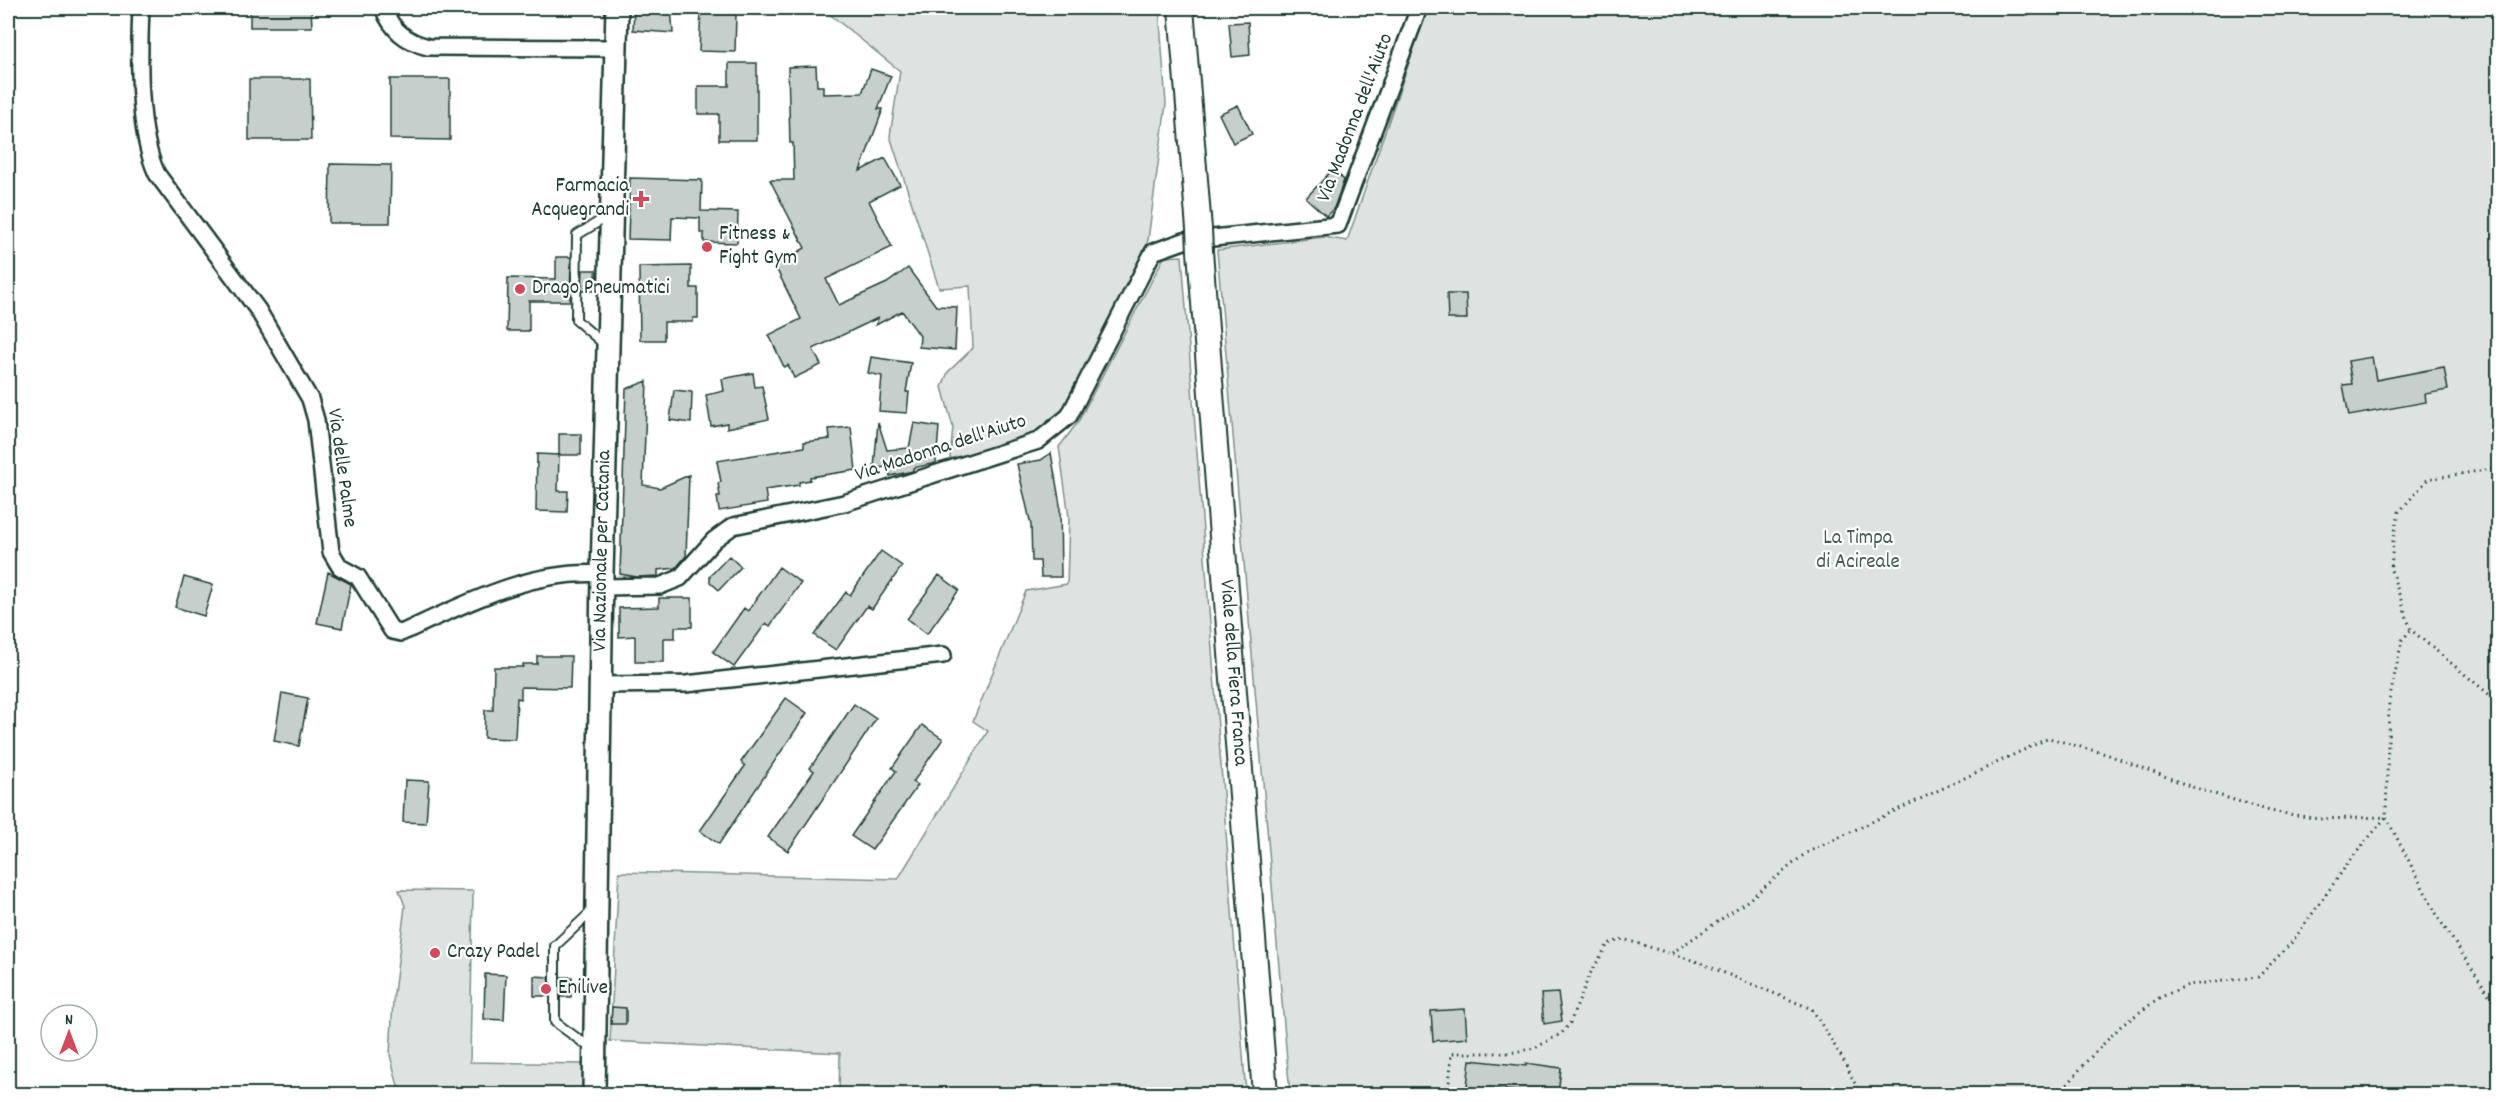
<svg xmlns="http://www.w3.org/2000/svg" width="2506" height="1102" font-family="Dekko,sans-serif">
<rect width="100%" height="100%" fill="#fff"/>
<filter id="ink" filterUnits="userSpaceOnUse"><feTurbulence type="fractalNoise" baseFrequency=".0167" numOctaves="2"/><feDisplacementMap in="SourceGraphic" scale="12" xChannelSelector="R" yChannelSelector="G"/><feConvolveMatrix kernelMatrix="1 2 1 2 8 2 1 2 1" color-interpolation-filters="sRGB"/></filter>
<g filter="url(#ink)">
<!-- green -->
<path fill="#dee3e2" stroke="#7e908b" stroke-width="1.5" d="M822,8H1159L1166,104L1148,240L1143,255L1065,410L1034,434L950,459L953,427L942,387L948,372L973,348L970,286L939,288L890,136L900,71Z
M1428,8H2498V1094H1290L1217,250L1324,237L1347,241Z
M1182,256L1246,1094H839L840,1053L610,1041L619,872L898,879L988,731L973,721L1026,591L1067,584L1069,517L1059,447L1078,422L1164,257Z
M399,890L473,891L470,1062L583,1064L582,1094H400L390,1055L393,1001L405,906Z"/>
<!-- building -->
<path fill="#c7cfcc" stroke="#1f3d34" stroke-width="1.5" d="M250,8H311L312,27H250Z
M634,8H671L673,33L633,30Z
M701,10L736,14L735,52L699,51Z
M1248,22L1250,55L1232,57L1229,23Z
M729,63H757V140H719V114H698V86H729Z
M816,66L817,86H823V94L862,93L871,69L891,76L878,109H883L860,171L885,158L900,185L869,201L892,247L826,279L839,305L887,283L908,268L936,306L957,307L955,350L919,347L920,336L902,311L876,325L878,318L813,349L821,365L794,378L788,365L784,367L769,335L801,319L775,266L805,248L770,180H794L793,143H790L788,67Z
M249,79H310L311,140H249Z
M390,79H450V140L390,139Z
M1238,105L1252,134L1233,143L1219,114Z
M330,164L391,165L390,223H329Z
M1333,169L1344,180L1334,208L1326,216L1306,198Z
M630,178L702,180L701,211L738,212L737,243L704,242V233H700V218L672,217L671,240L628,239Z
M556,257H571L570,301H529V331H507L508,278L556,279Z
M691,266V288H698V318H693V322H664V340H640L639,267Z
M583,270H596V291H582Z
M1447,294H1466L1467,319H1448Z
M871,357L911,363L906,392H909L907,413L879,411L882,376L868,373Z
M2372,357L2376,380L2444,367L2448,390L2425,394L2426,402L2349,416L2343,385L2352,384L2348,361Z
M753,373L755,387L762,386L769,419L727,428V423L711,426L706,395L724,391L722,379Z
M647,381L643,485L660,488L689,475L686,556L676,568L658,570V576L637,577L620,574L626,389Z
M674,390L692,392L691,423L670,420Z
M878,422L887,450L909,448L914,423L939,427L936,463L913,468V471L890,476L889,467L874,468Z
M851,427L856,470L810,477V480L799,482V485L765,490L767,503L719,511L717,496H720L718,483L721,482L717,461L804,447V442L830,439L829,429Z
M559,434H581V455H559Z
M1051,453L1060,505L1061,577H1041L1040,561H1032L1031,525L1017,464L1041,460Z
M537,454L559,455L558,491H568L567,512L536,511Z
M881,551L902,566L872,609L867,606L836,650L814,635L846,592L850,595Z
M729,556L741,567L719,590L710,582V576Z
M779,567L801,583L770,626L766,623L734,667L713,652L744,608L748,611Z
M328,572L351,584L342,628L317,623Z
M939,575L959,590L927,634L907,619Z
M184,577L213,585L204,616L175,607Z
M659,598H692V627H675V638H664V662H635V636L619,637V608L659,607Z
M537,656H571L570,688L521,687V699L517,698L515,739L484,738L485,710H493L494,667H523V664H537Z
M282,693L308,698L299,746L274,741Z
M786,698L807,713L719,844L700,831L745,766L741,762Z
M854,704L876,719L788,851L768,837L814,771L810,768Z
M922,725L943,739L913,782L918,785L872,850L851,836L896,771L892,768Z
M405,780L429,781L426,823L403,822Z
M485,974L506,975L504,1020L484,1019Z
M534,976L549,977V996H534Z
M561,977H572L571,997H561Z
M1558,993L1562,1021L1544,1024L1541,994Z
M612,1007L626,1008V1024H611Z
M1465,1009L1467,1038L1433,1041L1431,1011Z
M1470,1060L1526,1066V1063L1561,1068L1558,1095L1496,1089L1495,1095H1466Z"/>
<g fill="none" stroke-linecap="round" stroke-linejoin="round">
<defs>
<path id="service" d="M605,345L576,320L577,235L608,216
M592,1049L555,1022V946L593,910"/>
<path id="minor" d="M141,8C139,54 137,132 157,174L258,310L310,399L316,420L331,552L340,567L358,577L392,631L401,633C465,604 530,569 602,574
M383,8C392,30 405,41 428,47L616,48
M602,587L660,586L680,578L714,540L733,526L844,503L1038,441L1069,416L1153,252L1184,241L1338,225L1419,8
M600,685L686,684L943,655"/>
<g id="secondary">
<path id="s1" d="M594,1094L602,574L617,8"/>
</g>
<g id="primary">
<path d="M1181,8L1199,229"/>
<path id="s2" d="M1200,251L1265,1094"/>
</g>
</defs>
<!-- service casing -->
<use href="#service" stroke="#1f3d34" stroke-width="12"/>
<!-- minor casing -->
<use href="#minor" stroke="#1f3d34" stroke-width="20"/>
<!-- secondary casing -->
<use href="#secondary" stroke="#1f3d34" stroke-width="26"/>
<!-- primary casing -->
<use href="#primary" stroke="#1f3d34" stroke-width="28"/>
<!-- path -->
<path stroke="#1f3d34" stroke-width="3" stroke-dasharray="1.5 4.5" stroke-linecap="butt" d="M2498,468L2428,479L2399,512L2393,541L2391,570L2411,630L2496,700L2498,705
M1672,953L1746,902L1806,853L2049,738L2106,754L2195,788L2270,811L2319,819L2386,817L2439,919L2498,1008
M1448,1094L1452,1053H1509L1535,1048L1562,1033L1570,1023L1590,974L1608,944L1623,939L1698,962L1812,1009L1844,1061L1860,1094
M2060,1094L2085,1063L2121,1026L2159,998L2188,985L2258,977L2293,941L2351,859L2386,817L2389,702L2402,640L2411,630"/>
<!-- service -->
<use href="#service" stroke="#fff" stroke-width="8"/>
<!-- minor -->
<use href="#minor" stroke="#fff" stroke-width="15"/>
<!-- secondary -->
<use href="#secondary" stroke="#fff" stroke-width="21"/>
<!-- primary -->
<use href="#primary" stroke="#fff" stroke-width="24"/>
<defs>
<path id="primary-bridge" d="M1199,229L1200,251"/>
</defs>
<!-- primary-bridge casing -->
<use href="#primary-bridge" stroke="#1f3d34" stroke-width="28" stroke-linecap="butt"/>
<!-- primary-bridge -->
<use href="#primary-bridge" stroke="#fff" stroke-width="24"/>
</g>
</g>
<!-- markers -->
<g fill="#d1495b" stroke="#fff" stroke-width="2">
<path d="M638 190h6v6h6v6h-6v6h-6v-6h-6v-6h6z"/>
<circle cx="707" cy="247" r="6"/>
<circle cx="520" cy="289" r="6"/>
<circle cx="435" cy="953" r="6"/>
<circle cx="546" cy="989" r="6"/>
</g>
<g text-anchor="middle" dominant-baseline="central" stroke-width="4.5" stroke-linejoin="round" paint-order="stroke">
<!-- street labels -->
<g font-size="21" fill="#1f3d34" stroke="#fff">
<text transform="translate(1356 118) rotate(-69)">Via Madonna dell'Aiuto</text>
<text transform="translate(941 449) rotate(-18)">Via Madonna dell'Aiuto</text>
<text transform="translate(341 468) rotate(82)">Via delle Palme</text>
<text stroke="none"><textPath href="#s1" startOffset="543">Via Nazionale per Catania</textPath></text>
<text stroke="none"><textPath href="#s2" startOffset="423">Viale della Fiera Franca</textPath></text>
</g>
<!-- poi labels -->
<g font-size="21" fill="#1f3d34" stroke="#fff" text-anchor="start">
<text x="629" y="187" text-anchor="end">Farmacia<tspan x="629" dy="24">Acquegrandi</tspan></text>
<text x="719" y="235">Fitness &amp;<tspan x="719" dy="24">Fight Gym</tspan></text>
<text x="532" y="289">Drago Pneumatici</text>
<text x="447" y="953">Crazy Padel</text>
<text x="558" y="989">Enilive</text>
</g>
<!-- park labels -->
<g font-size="21" fill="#455e57" stroke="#fff">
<text x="1858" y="539">La Timpa<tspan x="1858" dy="24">di Acireale</tspan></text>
</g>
</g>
<!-- margin -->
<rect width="2506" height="1102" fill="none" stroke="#fff" stroke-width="30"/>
<rect x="15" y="15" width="2476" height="1072" fill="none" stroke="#1f3d34" stroke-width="2" filter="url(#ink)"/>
<!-- north arrow -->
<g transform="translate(69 1033)"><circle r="28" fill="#ffffff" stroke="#a5b1ae" stroke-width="1.5"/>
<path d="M0-4.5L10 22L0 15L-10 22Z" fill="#d1495b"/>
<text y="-9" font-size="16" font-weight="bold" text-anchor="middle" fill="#1f3d34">N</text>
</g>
</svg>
